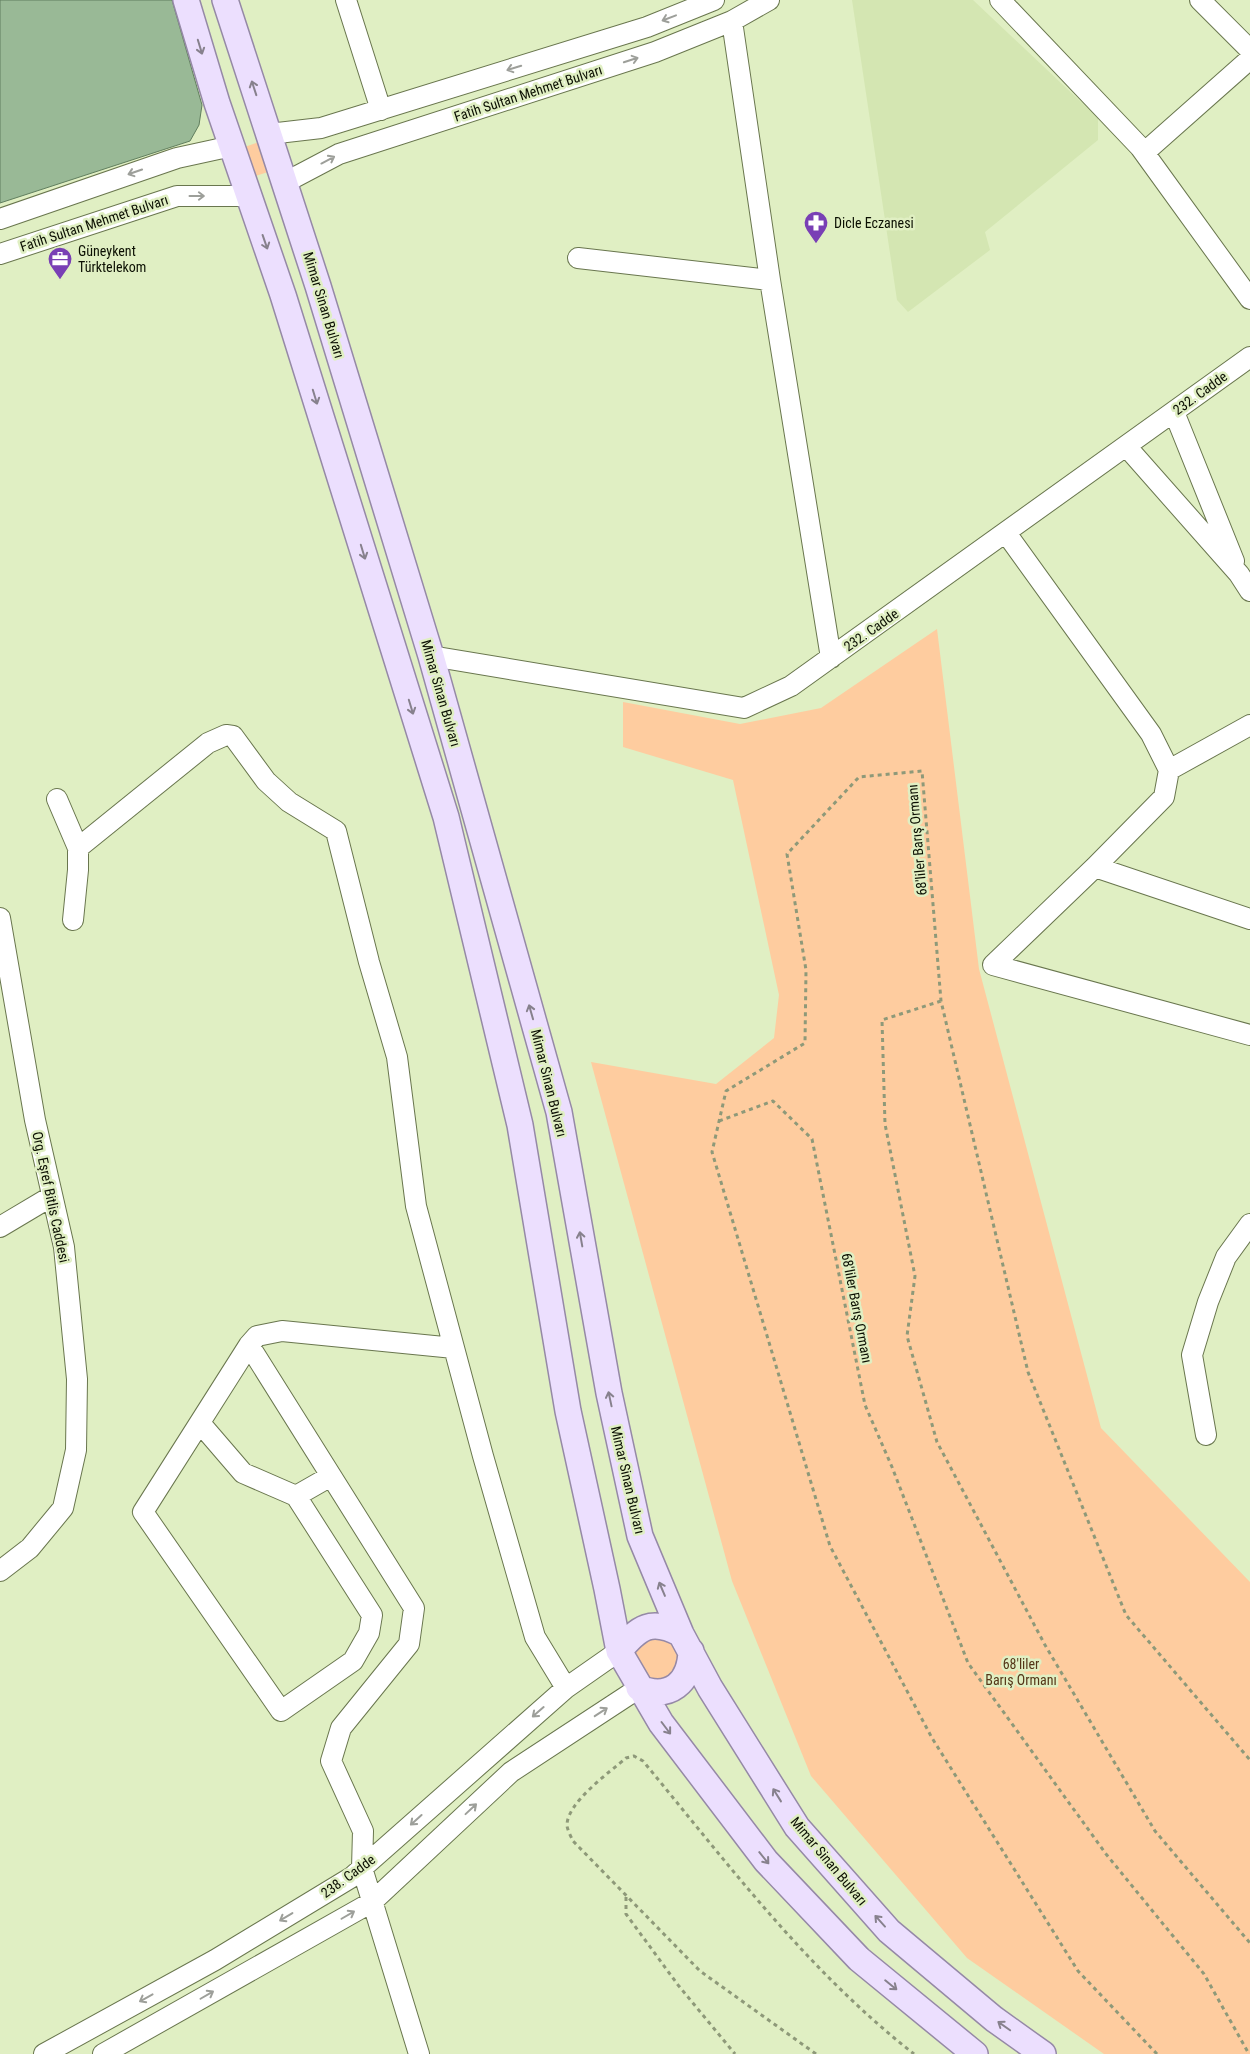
<svg xmlns="http://www.w3.org/2000/svg" width="1250" height="2054" font-family="'Roboto Condensed',sans-serif">
<rect width="100%" height="100%" fill="#e0efc3"/>
<!-- built -->
<path fill="#d4e6b2" d="M852,0H973L1098,118V140L985,232L990,250L908,312L897,300Z"/>
<!-- green -->
<path fill="#fecc9f" d="M262,141L271,171L249,178L239,149Z
M937,629L979,969L1101,1428L1250,1582V2054H1104L967,1958L811,1776L732,1581L591,1062L716,1084L774,1038L779,995L733,780L623,747V702L740,724L821,708Z
M661,1636L674,1644L679,1659L673,1673L667,1678L652,1681L634,1669C634,1641 633,1643 661,1636Z"/>
<!-- building -->
<path fill="#99b996" stroke="#607e5e" d="M0,0H172L202,105L199,125L190,141L0,203Z"/>
<g fill="none" stroke-linecap="round" stroke-linejoin="round">
<defs>
<path id="minor" d="M346,0L381,110
M1000,0L1140,147L1250,299
M1200,0L1250,50
M732,21L770,280L831,658
M269,134L321,128L647,27L714,0
M1145,152L1250,59
M284,183L339,154L655,52L732,21L769,0
M0,219L177,158L232,146
M0,254L177,196H249
M578,258L770,280
M1174,412L1234,561
M1126,446L1239,574L1250,591
M1006,533L1151,734L1169,770L1164,797L1095,867L993,965L1250,1035
M431,656L744,708L791,686L1250,357
M1169,770L1250,725
M57,799L78,848V870L73,920
M78,848L208,743L226,735L233,736L266,781L289,802L336,831L369,962L397,1057L416,1206L483,1456L535,1637L566,1688
M1095,867L1250,919
M0,918L35,1120L64,1247L77,1379L76,1450L63,1508L30,1548L0,1571
M0,1227L52,1196
M249,1345L414,1608L409,1644L341,1728L331,1761L363,1831L362,1868L419,2054
M200,1423L243,1473L296,1496L372,1615L369,1633L353,1661L281,1711L143,1512L249,1345L257,1336L282,1331L454,1348
M1206,1435L1192,1355L1208,1302L1226,1257L1250,1224
M296,1496L331,1476
M44,2054L215,1960L352,1877L566,1688L619,1651
M103,2054L372,1902L511,1772L639,1688"/>
<path id="major" d="M186,0L217,103L283,295L446,817L520,1125L568,1411L607,1589L619,1651L661,1723L766,1861L859,1959L975,2054
M225,0L318,286L431,656L559,1112L609,1393L640,1536L681,1634L710,1688L797,1827L889,1931L994,2019L1043,2054
M619,1651C639,1627 651,1618 681,1634
M639,1688C670,1700 690,1683 691,1651"/>
</defs>
<!-- minor casing -->
<use href="#minor" stroke="#69764e" stroke-width="22"/>
<!-- major casing -->
<use href="#major" stroke="#9589a6" stroke-width="28"/>
<!-- path -->
<path stroke="#8e9979" stroke-width="3" stroke-dasharray="4 4" stroke-linecap="butt" d="M941,1001L882,1020L885,1124L915,1276L907,1336L937,1442L1045,1645L1155,1831L1250,1943
M719,1121L773,1101L812,1139L865,1405L892,1467L968,1663L1106,1854L1204,1974L1249,2054
M626,1897V1914L678,1985L735,2054
M816,2054L700,1971L573,1841C571,1837 568,1831 567,1826C566,1803 610,1772 626,1758L634,1756L643,1761C728,1864 808,1971 914,2054
M1157,2054L1078,1971L932,1738L830,1546L712,1152L726,1091L805,1043L806,970L787,854L859,777L922,771L941,1001L1028,1372L1126,1615L1250,1760"/>
<!-- minor -->
<use href="#minor" stroke="#fff" stroke-width="20"/>
<!-- major -->
<use href="#major" stroke="#ecdffe" stroke-width="25"/>
</g>
<!-- one-way arrows -->
<defs><path id="oneway-shaft" d="M-6 0H5M1.5-3L5.5 0L1.5 3" fill="none" stroke-width="1.6" stroke-linecap="round" stroke-linejoin="round" transform="scale(1.25)"/></defs>
<g stroke="#9d9f9a">
<use href="#oneway-shaft" transform="translate(669 18) rotate(159)"/>
<use href="#oneway-shaft" transform="translate(631 60) rotate(-18)"/>
<use href="#oneway-shaft" transform="translate(514 68) rotate(163)"/>
<use href="#oneway-shaft" transform="translate(328 160) rotate(-28)"/>
<use href="#oneway-shaft" transform="translate(135 172) rotate(161)"/>
<use href="#oneway-shaft" transform="translate(197 196)"/>
<use href="#oneway-shaft" transform="translate(538 1712) rotate(139)"/>
<use href="#oneway-shaft" transform="translate(601 1712) rotate(-33)"/>
<use href="#oneway-shaft" transform="translate(471 1809) rotate(-43)"/>
<use href="#oneway-shaft" transform="translate(416 1820) rotate(138)"/>
<use href="#oneway-shaft" transform="translate(348 1915) rotate(-30)"/>
<use href="#oneway-shaft" transform="translate(286 1917) rotate(149)"/>
<use href="#oneway-shaft" transform="translate(207 1995) rotate(-30)"/>
<use href="#oneway-shaft" transform="translate(146 1998) rotate(151)"/>
</g>
<g stroke="#87818d">
<use href="#oneway-shaft" transform="translate(200 47) rotate(73)"/>
<use href="#oneway-shaft" transform="translate(254 88) rotate(-108)"/>
<use href="#oneway-shaft" transform="translate(265 242) rotate(71)"/>
<use href="#oneway-shaft" transform="translate(315 397) rotate(73)"/>
<use href="#oneway-shaft" transform="translate(363 552) rotate(73)"/>
<use href="#oneway-shaft" transform="translate(411 707) rotate(73)"/>
<use href="#oneway-shaft" transform="translate(531 1012) rotate(-106)"/>
<use href="#oneway-shaft" transform="translate(581 1239) rotate(-100)"/>
<use href="#oneway-shaft" transform="translate(610 1399) rotate(-102)"/>
<use href="#oneway-shaft" transform="translate(662 1589) rotate(-113)"/>
<use href="#oneway-shaft" transform="translate(666 1728) rotate(53)"/>
<use href="#oneway-shaft" transform="translate(777 1795) rotate(-122)"/>
<use href="#oneway-shaft" transform="translate(764 1858) rotate(51)"/>
<use href="#oneway-shaft" transform="translate(880 1921) rotate(-132)"/>
<use href="#oneway-shaft" transform="translate(891 1985) rotate(39)"/>
<use href="#oneway-shaft" transform="translate(1004 2026) rotate(-145)"/>
</g>
<!-- icons -->
<defs>
<symbol id="pharmacy-pin" viewBox="-11 -11 22 30"><path d="M0 17L-7.5 6A9.5 9.5 0 1 1 7.5 6Z" fill="#793fb5" stroke="#e0efc3"/><path d="M-2-6h4v4h4v4h-4v4h-4v-4h-4v-4h4Z" fill="#fff"/></symbol>
<symbol id="office-pin" viewBox="-11 -11 22 30"><path d="M0 17L-7.5 6A9.5 9.5 0 1 1 7.5 6Z" fill="#793fb5" stroke="#e0efc3"/><path d="M-6-3h4V-5.5h4V-3h4V5H-6ZM-1-4.5V-3h2v-1.5ZM-6 0V1H6V0Z" fill="#fff"/></symbol>
</defs>
<g fill-rule="evenodd">
<use href="#pharmacy-pin" x="802" y="209" width="28" height="38"/>
<use href="#office-pin" x="46" y="245" width="28" height="38"/>
</g>
<g text-anchor="middle" dominant-baseline="central" stroke-width="5" stroke-linejoin="round" paint-order="stroke">
<!-- street labels -->
<g font-size="14" fill="#0b0f02" stroke="#e0efc3">
<text transform="translate(528 93) rotate(-18)">Fatih Sultan Mehmet Bulvarı</text>
<text transform="translate(94 223) rotate(-18)">Fatih Sultan Mehmet Bulvarı</text>
<text transform="translate(324 305) rotate(73)">Mimar Sinan Bulvarı</text>
<text transform="translate(1200 393) rotate(-36)">232. Cadde</text>
<text transform="translate(871 630) rotate(-35)">232. Cadde</text>
<text transform="translate(441 693) rotate(74)">Mimar Sinan Bulvarı</text>
<text transform="translate(917 840) rotate(-95)">68'liler Barış Ormanı</text>
<text transform="translate(549 1083) rotate(76)">Mimar Sinan Bulvarı</text>
<text transform="translate(51 1197) rotate(78)">Org. Eşref Bitlis Caddesi</text>
<text transform="translate(857 1308) rotate(79)">68'liler Barış Ormanı</text>
<text transform="translate(628 1480) rotate(77)">Mimar Sinan Bulvarı</text>
<text transform="translate(829 1861) rotate(50)">Mimar Sinan Bulvarı</text>
<text transform="translate(348 1876) rotate(-36)">238. Cadde</text>
</g>
<!-- poi labels -->
<g font-size="14" fill="#0b0f02" stroke="#e0efc3" text-anchor="start">
<text x="834" y="223">Dicle Eczanesi</text>
<text x="78" y="251">Güneykent<tspan x="78" dy="16">Türktelekom</tspan></text>
</g>
<!-- park labels -->
<g font-size="14" fill="#553618" stroke="#e0efc3">
<text x="1021" y="1664">68'liler<tspan x="1021" dy="16">Barış Ormanı</tspan></text>
</g>
</g>
</svg>
